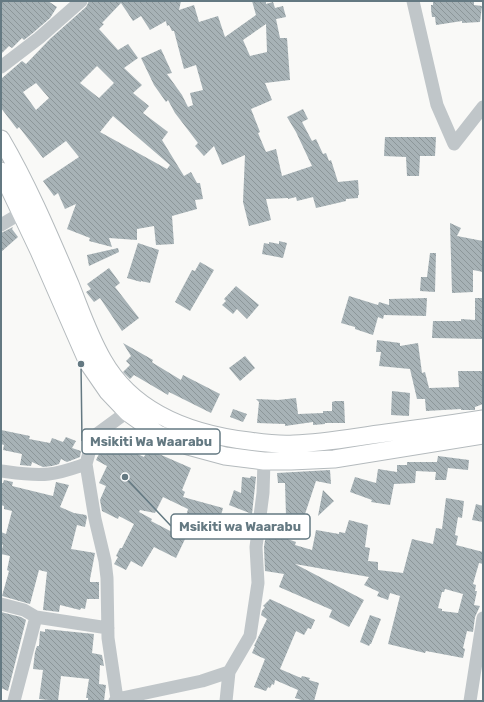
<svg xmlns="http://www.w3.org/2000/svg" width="484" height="702" font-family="Rubik,sans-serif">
<defs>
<pattern id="building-back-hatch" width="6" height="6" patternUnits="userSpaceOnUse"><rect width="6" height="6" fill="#a7b2b6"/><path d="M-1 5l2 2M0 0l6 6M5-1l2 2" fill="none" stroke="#8c9699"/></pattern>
</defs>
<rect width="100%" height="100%" fill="#f9f9f7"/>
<!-- building -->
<path fill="url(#building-back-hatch)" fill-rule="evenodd" d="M1,1H48L57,7L50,18L34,32L24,40L22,38L12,48L9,46L1,54Z
M89,1H181L179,10L194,5L199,22L218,16L225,37L256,15L252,1H266V4L273,2L275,8L283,6L286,17L276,19L280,38H287L290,80L265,83L272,100L251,109L260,132L258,133L266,152L276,149L282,176L312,166L296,132L287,117L303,109L308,119L302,122L312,141L316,139L323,154L326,153L329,161L331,160L338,182L358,180L359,195H358V198L346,199V201L316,208L313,197L297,201L296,197L288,199V198L266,199L271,220L249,226L243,202L245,155L222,165L214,146L204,156L195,146L198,143L175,113L168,100L166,102L154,85L141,58L161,49L172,73L167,74L182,95L188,107L193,105L190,93L203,90L196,65L184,69L174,31H172L169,25L167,26L166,21L150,30L141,16L133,21L121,3L102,23L104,24L99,29L118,50L128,44L138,58L124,68L142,85L133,93L149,106L143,113L168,132L162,140L184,176L191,172L197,183H200L203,199L195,200L197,209L172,216L174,244L156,245L154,226L137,229V240L109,238L112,247L89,241L90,238L67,229L76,204L65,209L58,193L54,196L43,181L79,157L66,141L43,158L19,127L17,129L1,108V79L22,61L26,64L50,39L86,7ZM266,24L267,52L250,56L243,40ZM97,66L114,83L99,98L80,83ZM36,83L49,98L36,110L23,92ZM113,116L170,165L167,169L100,132Z
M433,1H474V5L482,6L480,22L462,23V21L436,25L435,17H432L431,9V5H433Z
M385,137H436L435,156H420L419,176H407L406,157L384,156Z
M450,223L461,228L457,236L483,241V272L473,270V292L452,293Z
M13,227L12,229L18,237L1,252V233Z
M279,241L287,243L283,258L262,254L264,243L269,244V242L279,244Z
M138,243L159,250L150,283L141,281V282L127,278Z
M118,248L119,252L89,266L87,255Z
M430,253H436L435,292L420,291L421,277H427Z
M200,262L214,270L190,311L175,302L192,270L195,271Z
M109,268L120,283L115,287L139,318L122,331L100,298L94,302L86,292L91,289L87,284Z
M236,286L259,305L247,319L237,309L233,314L222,305L226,301L224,299Z
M349,296L378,305L379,302L389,305V299L427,298L426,316L384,315L383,319L378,317L373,335L355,329V327L341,323Z
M475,298H483V339L432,338L433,321H461V319L475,320Z
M377,340L400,343V346L418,343L422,373L425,372L429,388L459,387L458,371H483V404L475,407V410H461V409L426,411L425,399H417L410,369L379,366L381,352H376Z
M123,343L146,356L153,360L152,362L153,363L181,380L183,375L220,394L211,413L169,392L168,395L134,375L130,379L123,372L130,365L126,361L131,356Z
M245,356L255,368L240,381L229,368Z
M392,391L410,393L409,416L391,415Z
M296,398L298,414L323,413V411H332V402L335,401H344L345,423H325V424L313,425V422L285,426V424L257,423L259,402L256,399L278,400Z
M233,409L247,414L243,422L230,417Z
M1,430L30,436L29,439L50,443L52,438L63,442L66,437L76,441L72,448L81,451L80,457L67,462L61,459L59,464L52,466L43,467L32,462L31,466L20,465L22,454L3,450L4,445L1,444Z
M105,442L123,450V449L129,451V450L144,457L148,450L152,451L191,468L182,490L185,492L183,497L223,508L218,526L198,521V524L185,521L188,509L163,497L155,513L140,510L139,512L152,519L151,521L174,533L175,531L186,537L176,558L154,547L142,567L131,561L126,570L114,564L118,557L116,556L120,548H122L134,524L119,516L118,519L102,511L100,500L106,486L99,483L107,466L96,460Z
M438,456L469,460L468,470L448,468L446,480H435L436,472L416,471L415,483L394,484L390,505L371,502L372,500L350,492L355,477L376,483L378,469L397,472V465H407V462H437Z
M330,470L331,484L316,481L305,514L286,516L285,483H278L277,473Z
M251,476L256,477L252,514L229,505L234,490L241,493L242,477L250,478Z
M4,480L13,482L12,486L53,496L56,482L69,485L60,507L74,513L86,515L87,517L85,527L77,525L71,549L95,553L90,579V582H99V599H87L85,609L81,608L80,610L60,605L59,612L43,610L47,572L39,570L30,604L2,596L9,571L7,570L10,556L1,554L3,545L1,544V532L6,534L12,511L4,509V506L1,505V483H3Z
M323,490L334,501L318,516Z
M446,498L464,501L462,518L458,517L455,535L458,536L456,545L483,552V564L479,563L473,584L476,585L475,591H477L474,605L480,606L475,617L473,632L467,631L463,648L465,649L463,658L426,651L425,653L388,644L400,596L390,593L388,600L377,596L379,592L364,585L369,577L295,564L364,600L349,627L329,617L332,610L279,587L284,574L265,571L264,547L266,534L268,532L269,527L282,529V537L296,542L295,545L312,550L316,530L339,534V532L345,533L349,520L368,525L365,547L370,548L368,561L378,562V570L403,573L412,539L433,544L436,528L442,529ZM445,589L463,594L458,613L442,611V609L438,608L442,592H444Z
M476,504L483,506V522L472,520Z
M270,599L315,620L311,629L308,628L304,635L296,631L280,669L301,678L302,676L310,678L309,680L319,683L314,701H305L295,698L298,690L275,680L274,685L272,684L270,688L268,687L266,691L254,687L265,659L252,653L255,646H254L267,619L261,615L262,611L265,607L263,606Z
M1,612L21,617L26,620L8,691L1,688Z
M370,615L381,619L371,644H370L369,646L360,642Z
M45,629L94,634L92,653L102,655L104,666L100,665L99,684L106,685L104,701H88V698H86L89,679L61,676L58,701L39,699L43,670L33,669L35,652L37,646H39L40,631L45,632Z"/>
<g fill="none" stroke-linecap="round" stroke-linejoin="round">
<defs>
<path id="major" d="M1,139C28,185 49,235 70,284C80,309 89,336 103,360C133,413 190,434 249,441C263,443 279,445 294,444C325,443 355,437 386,433C418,429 451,424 483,419
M1,171L39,251L88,363L108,392L127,412L158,434L188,446L225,456L264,461H291L334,459L483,435"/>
</defs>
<!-- major casing -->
<use href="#major" stroke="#b4babd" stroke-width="19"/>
<!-- minor -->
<path stroke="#c0c6c9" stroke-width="13" d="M413,1L437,105L454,144L483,107
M1,67L39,38L81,1
M1,225L21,213
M86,464L95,519L105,561L107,578L108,638L117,699
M1,471C16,473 33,476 49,474C61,473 74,468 86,464L92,442L97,434L127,412
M1,604L24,610L36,617
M14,701L36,617L108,628
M115,701L117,699L202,681L229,672L250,636L258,583L256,547L263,493L264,461
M226,701L229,672
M470,701L483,618"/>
<!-- major -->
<use href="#major" stroke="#fff" stroke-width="17"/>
</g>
<!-- callouts -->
<path fill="none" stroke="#647982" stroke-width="1.5" d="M81 364L82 441M125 477L171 526"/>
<g fill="#647982" stroke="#fff" stroke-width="1.5">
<circle cx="81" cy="364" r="4"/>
<circle cx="125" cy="477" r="4"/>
</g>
<g fill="#fff" stroke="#647982" stroke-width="1.5">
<rect x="82" y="429" width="138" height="25" rx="4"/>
<rect x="171" y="514" width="139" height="25" rx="4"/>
</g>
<g font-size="13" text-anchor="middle" font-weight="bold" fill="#647982">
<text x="151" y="446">Msikiti Wa Waarabu</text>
<text x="240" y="531">Msikiti wa Waarabu</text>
</g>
<!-- border -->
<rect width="484" height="702" fill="none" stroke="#647982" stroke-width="4"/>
</svg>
